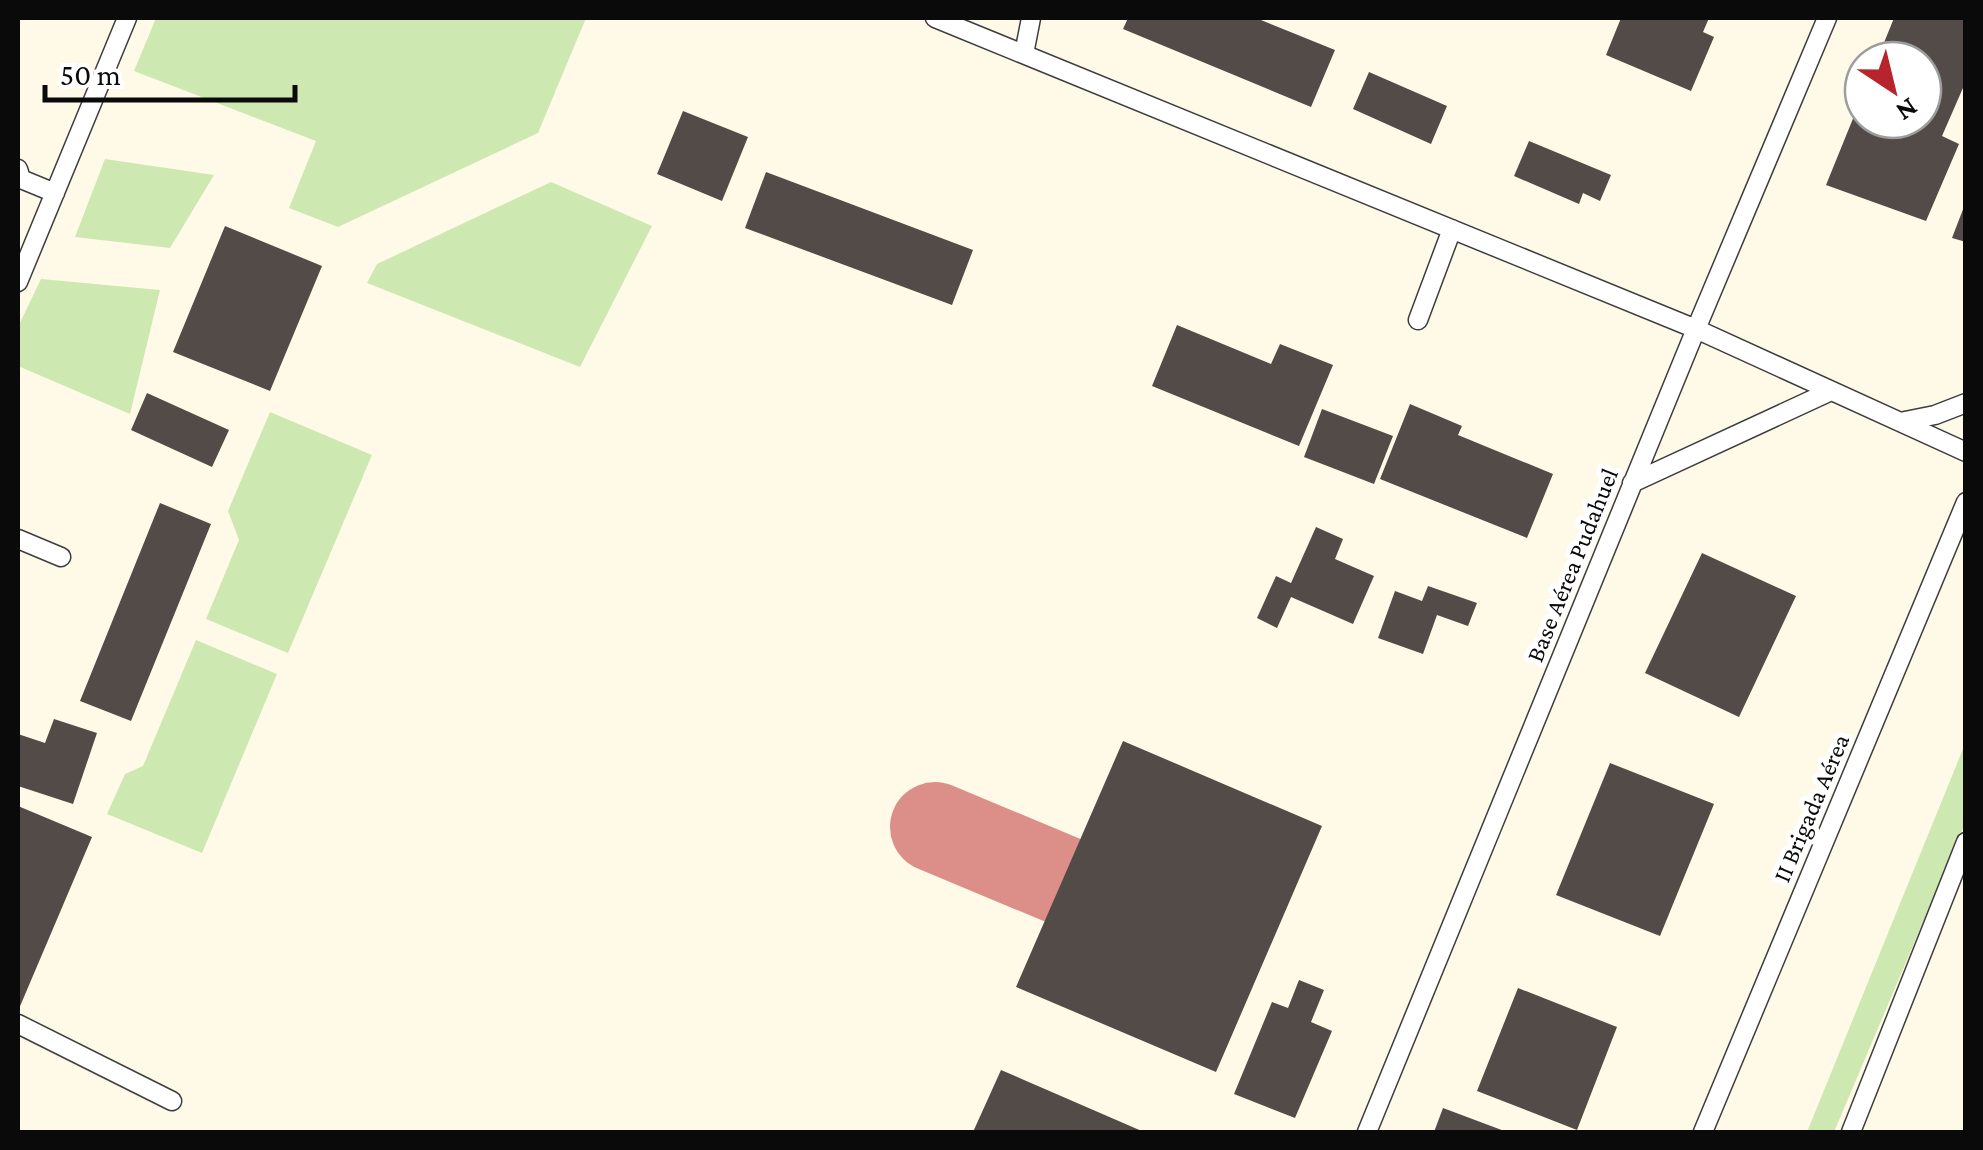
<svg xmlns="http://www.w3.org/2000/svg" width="1983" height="1150" font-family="'Crimson Pro',serif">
<rect width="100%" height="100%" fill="#fffae7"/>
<!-- green -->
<path fill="#cee8b2" d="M156,18H586L538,133L338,227L289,208L316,141L134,71Z
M105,159L214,175L170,248L75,237Z
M551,182L652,226L580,367L367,283L377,264Z
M41,279L160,290L130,414L18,366V327Z
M270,412L372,455L288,653L206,619L239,540L228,511Z
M196,640L277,674L202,853L107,814L125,774L143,766Z
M1965,744V823L1834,1132H1807Z"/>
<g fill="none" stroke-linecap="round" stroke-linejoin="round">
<!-- taxiway -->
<path stroke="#dc8f89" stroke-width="90" d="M935,827L1062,880"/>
</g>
<!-- building -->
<path fill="#534b47" d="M1128,18H1256L1335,50L1311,107L1123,29Z
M1621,18H1709L1703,32L1714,37L1691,91L1606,55Z
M1894,18H1966V81L1942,136L1959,144L1926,221L1826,185L1863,94V120H1923V60H1877Z
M1369,72L1447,106L1431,144L1353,109Z
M683,111L748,137L722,201L657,174Z
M1529,141L1611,175L1600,201L1583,193L1579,204L1514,176Z
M766,172L973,250L952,305L745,228Z
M1965,204H1966V242L1952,238Z
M225,226L322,266L270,391L173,352Z
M1177,325L1271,364L1280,344L1333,365L1299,446L1152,386Z
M147,393L229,430L212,467L131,430Z
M1410,404L1462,426L1458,435L1553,474L1527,538L1380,479Z
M1322,409L1393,436L1374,484L1304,457Z
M160,503L211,524L131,721L80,701Z
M1316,527L1343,539L1335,559L1374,576L1353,624L1291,597L1277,628L1257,618L1276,576L1291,583Z
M1702,553L1796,596L1739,717L1645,673Z
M1428,586L1477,603L1468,626L1437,615L1423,654L1378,638L1395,591L1422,601Z
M54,719L97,733L73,804L18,786V734L45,743Z
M1123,741L1322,826L1216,1072L1016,987Z
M1610,763L1714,804L1660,936L1556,895Z
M18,806L92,837L18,1011Z
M1299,980L1324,990L1311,1022L1332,1031L1295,1118L1234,1094L1272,1002L1288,1008Z
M1518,988L1617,1027L1577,1130L1477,1091Z
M1001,1070L1144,1132H973Z
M1443,1108L1507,1132H1434Z"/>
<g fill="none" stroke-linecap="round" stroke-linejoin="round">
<defs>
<path id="service" d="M935,18L1696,329L1966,452
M1024,54L1031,18
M18,169L21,179L55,193
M18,282L127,18
M1418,320L1452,229
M1900,422L1935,415L1966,403
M1632,483L1831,391
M18,539L61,557
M18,1024L172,1101
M1367,1132L1696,329L1827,18
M1703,1132L1966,502
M1851,1132L1966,842"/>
</defs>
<!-- service casing -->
<use href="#service" stroke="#3d3d3d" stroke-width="21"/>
<!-- service -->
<use href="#service" stroke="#fff" stroke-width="18"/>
</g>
<g text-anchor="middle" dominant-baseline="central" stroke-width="10" stroke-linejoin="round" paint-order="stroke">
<!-- street labels -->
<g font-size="25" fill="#0a0a0a" stroke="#fff">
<text transform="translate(1572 565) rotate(-68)">Base Aérea Pudahuel</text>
<text transform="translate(1811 808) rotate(-67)">II Brigada Aérea</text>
</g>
</g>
<!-- border -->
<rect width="1983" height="1150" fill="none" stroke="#0a0a0a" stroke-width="40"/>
<!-- north arrow -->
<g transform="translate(1893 90) rotate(145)"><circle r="48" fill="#ffffff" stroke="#9d9d9d" stroke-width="2.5"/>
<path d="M0-8L18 38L0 25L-18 38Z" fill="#b8242b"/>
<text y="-15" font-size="28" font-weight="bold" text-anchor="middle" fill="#0a0a0a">N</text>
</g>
<!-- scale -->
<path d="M45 85v15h250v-15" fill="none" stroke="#0a0a0a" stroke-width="5"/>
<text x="60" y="85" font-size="30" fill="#0a0a0a" stroke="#ffffff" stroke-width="8" paint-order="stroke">50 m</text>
</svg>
